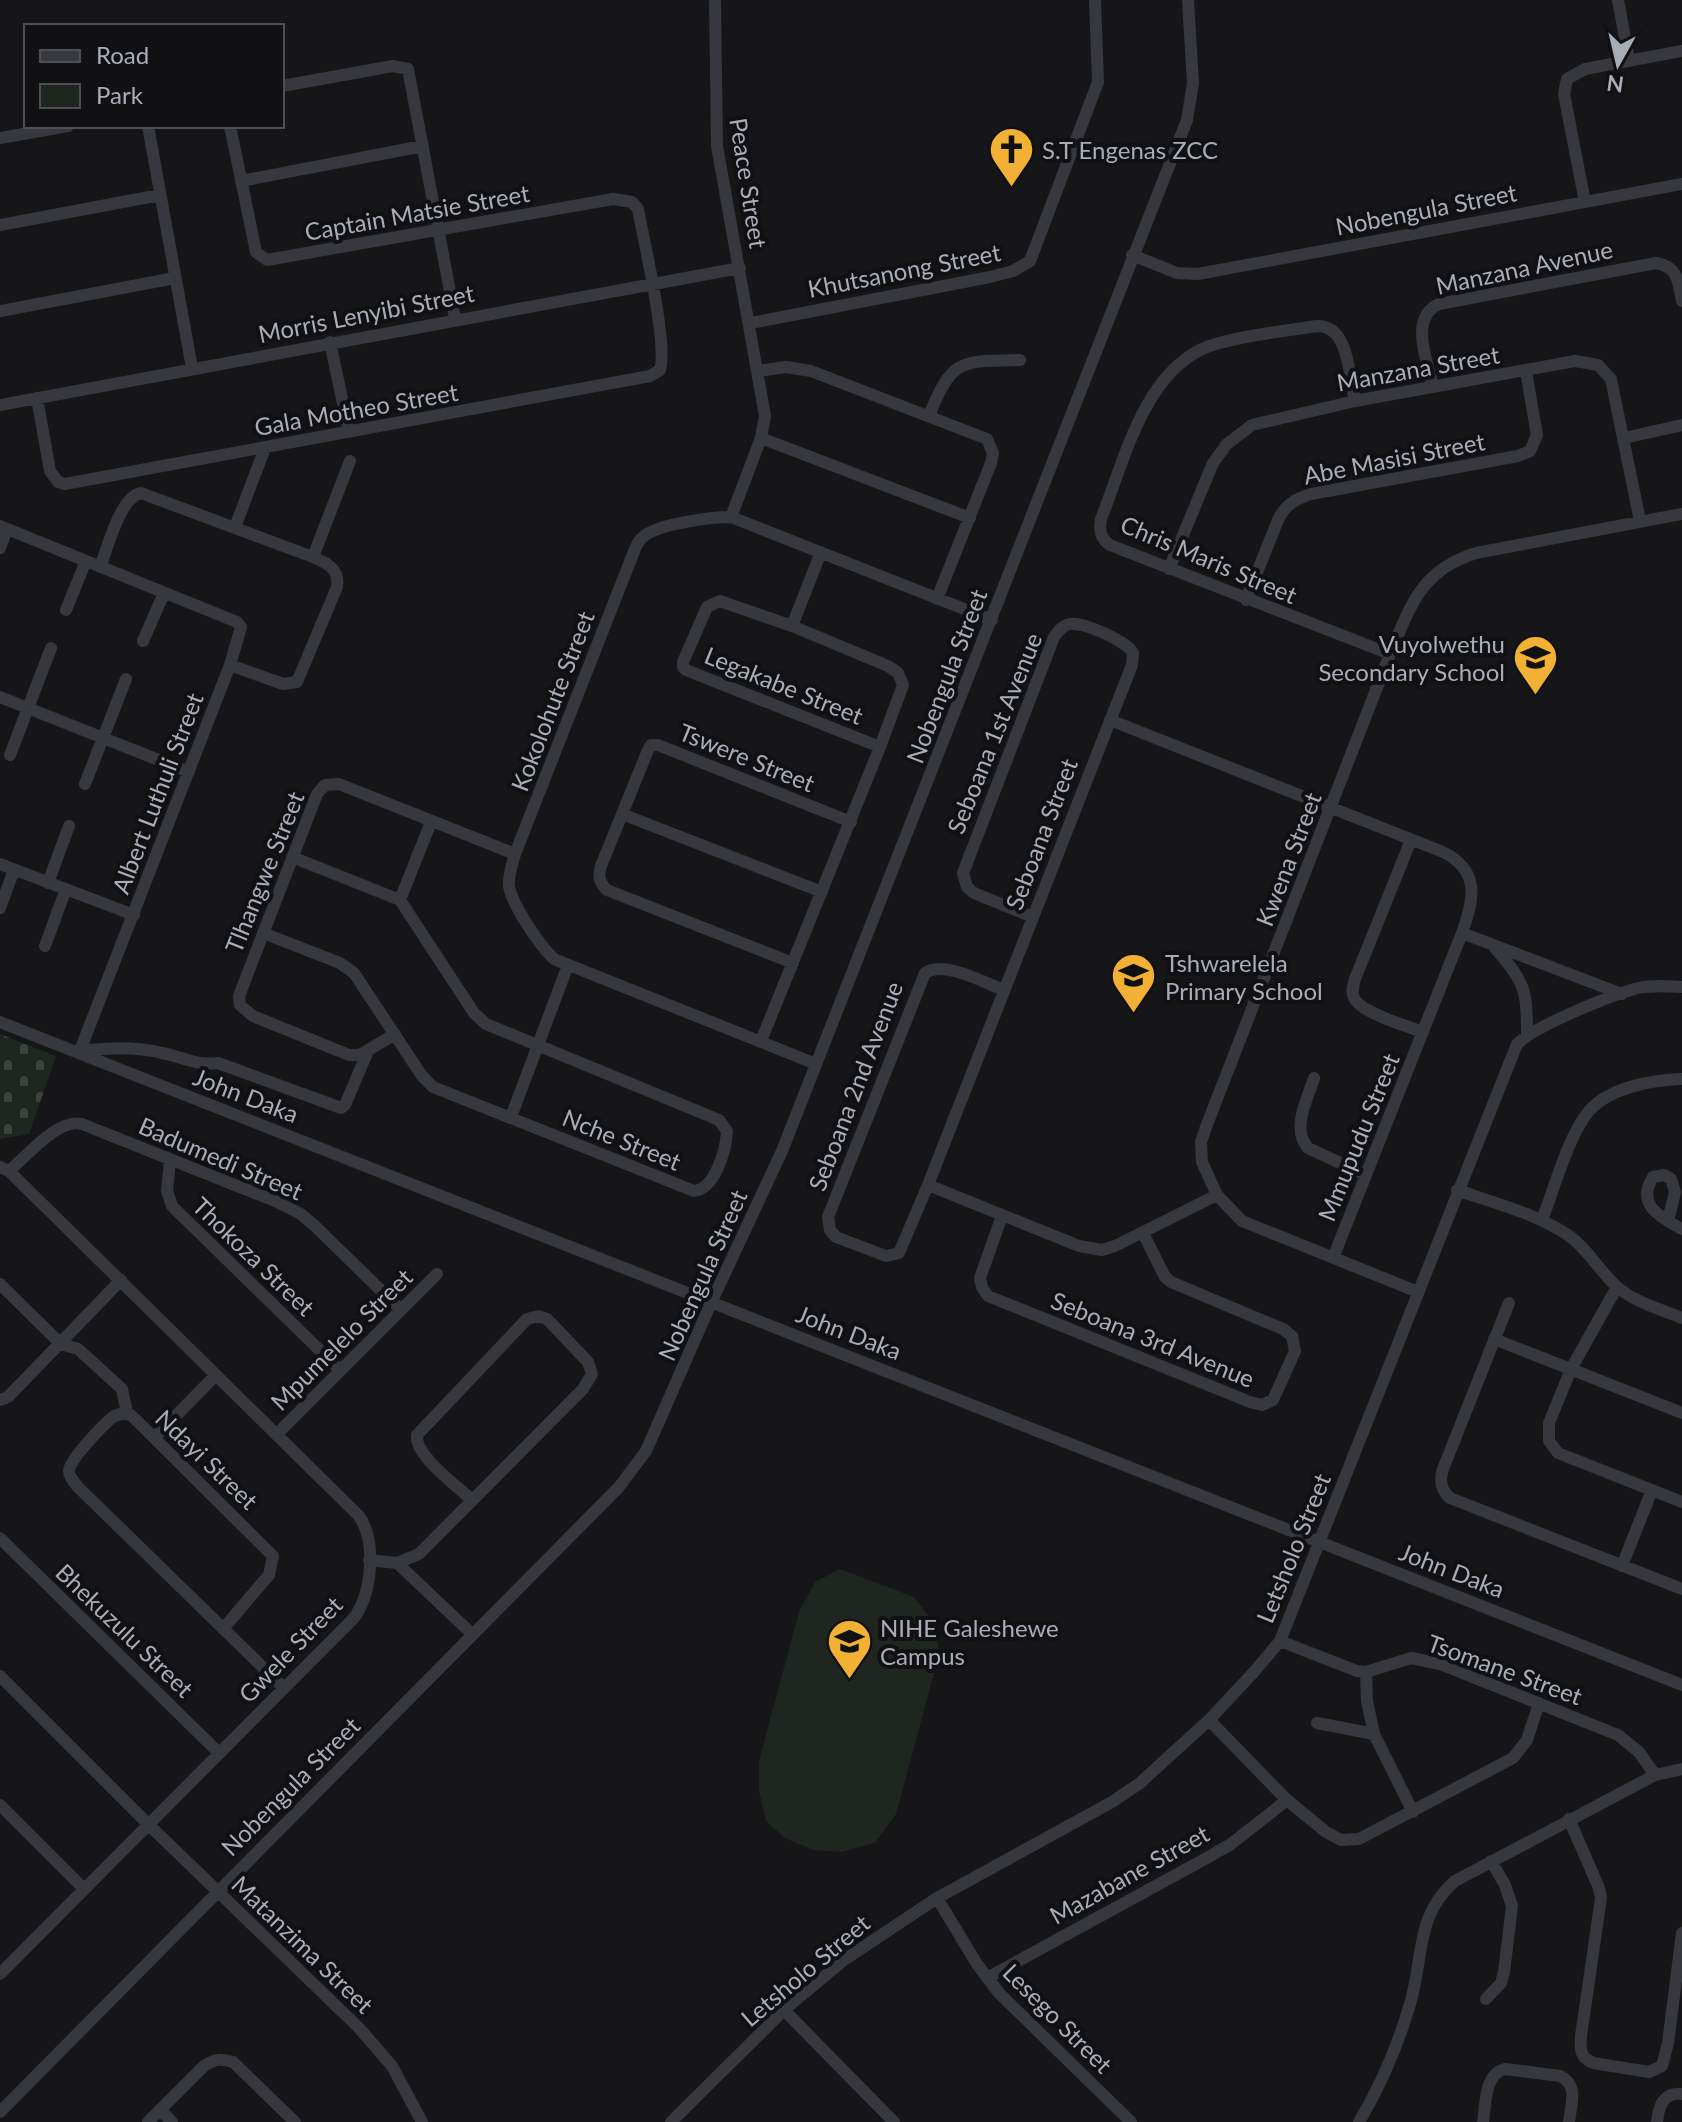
<svg xmlns="http://www.w3.org/2000/svg" width="1682" height="2122" font-family="Lato,sans-serif">
<defs>
<pattern id="cemetery-stones" width="16" height="16" patternUnits="userSpaceOnUse" patternTransform="scale(2)"><rect width="16" height="16" fill="#1e261f"/><path d="M2 7V4a2 2 0 0 1 4 0v3zM10 15v-3a2 2 0 0 1 4 0v3z" fill="#3c433d"/></pattern>
</defs>
<rect width="100%" height="100%" fill="#161618"/>
<!-- cemetery -->
<path fill="url(#cemetery-stones)" d="M0,1034L56,1056L29,1134L0,1139Z"/>
<!-- park -->
<path fill="#1e261f" d="M840,1569L914,1597L936,1625L939,1655L896,1814L875,1843L841,1852L813,1850L785,1838L766,1821L759,1791V1761L799,1612L815,1582Z"/>
<g fill="none" stroke-linecap="round" stroke-linejoin="round">
<!-- minor -->
<path stroke="#37383d" stroke-width="12" d="M715,0L717,146L765,416L761,438L731,517
M1618,0L1629,60
M282,86L393,66L408,69L455,318
M148,126L192,368
M0,138L68,126
M241,181L423,146
M1585,202L1564,94L1567,79L1585,69L1682,51
M0,225L160,195
M1132,255L1177,273L1198,274L1682,184
M0,311L175,278
M751,323L990,277L1013,271L1030,261L1098,82L1095,0
M330,342L349,432
M758,371L786,367L811,371L987,439L993,453L991,463L937,599
M1433,387C1428,362 1408,318 1439,304L1656,263C1679,267 1678,282 1682,301
M37,398L50,471L58,482L65,484L650,376L660,370C668,345 644,241 638,209L632,202L613,199L267,260L256,252L230,126
M1355,401C1349,376 1349,325 1317,326C1286,331 1229,337 1202,349C1142,378 1124,462 1101,519C1099,530 1100,538 1110,545L1390,654
M0,405L740,268
M929,416C952,358 961,361 1020,360
M761,438L970,518
M1624,438L1682,425
M0,526L237,622L241,627L230,665L79,1053
M235,527L265,448
M0,548L7,529
M313,557L350,461
M100,567C108,547 120,497 141,493L313,557C327,563 340,569 337,587L297,682L283,684L230,665
M1169,569L1213,463L1227,444L1252,425L1355,401L1575,361L1598,365L1611,379L1640,521
M1246,600L1278,520C1285,505 1295,499 1311,494L1518,456L1530,451L1537,435L1526,371
M66,610L86,561
M792,626L821,552
M143,641L164,593
M0,697L189,772
M1110,720L1443,852C1481,871 1474,900 1462,933L1333,1258
M10,755L51,648
M85,784L126,679
M622,814L822,892
M1411,840L1355,979C1353,986 1351,992 1354,998C1361,1013 1407,1026 1423,1032
M0,864L134,915
M48,883L69,826
M400,900L431,822
M0,908L14,870
M263,933L340,963L354,973L422,1076L433,1087L694,1191C715,1189 726,1150 727,1131L719,1120L486,1024L474,1013L400,900L292,857
M1462,933L1622,994
M45,946L66,889
M1495,948C1525,982 1527,990 1527,1035
M793,963L607,890C599,882 598,876 601,866L648,750L651,745H658L851,822
M1004,990C983,982 943,960 925,973L828,1217L830,1230L836,1237L886,1256L899,1253L928,1185L1132,665L1133,653C1127,641 1082,621 1069,624C1062,626 1058,631 1054,637L963,873L967,887L974,893L1033,917
M0,1022L1682,1685
M395,1034L360,1055H349L253,1016L240,1005L239,996L317,794L325,785L339,784L515,854
M761,1041L880,747L903,685L898,673L888,666L792,626L720,601L707,607L683,662V667L686,670L880,747
M80,1051C108,1048 134,1046 162,1053C182,1057 197,1066 218,1063L341,1108L345,1105L368,1051
M816,1064L554,959C540,946 512,905 509,886C508,876 512,865 515,854L633,554C635,548 638,541 643,537C657,524 711,517 731,517L992,620
M1314,1078C1307,1100 1291,1129 1308,1148L1366,1175
M511,1117L568,965
M170,1160L167,1191L172,1206L340,1370
M0,1167L9,1171L359,1516C377,1542 372,1595 353,1619L0,1974
M9,1171C27,1156 58,1118 82,1124L275,1201L301,1214L317,1228L401,1310
M928,1185L1079,1246L1102,1250L1115,1246L1217,1195
M1457,1190C1494,1203 1535,1213 1568,1235C1587,1248 1598,1269 1615,1285C1633,1302 1660,1309 1682,1318
M1002,1216L980,1278L982,1287L988,1296L1250,1402L1262,1405L1273,1400L1295,1351L1292,1336L1283,1329L1171,1282L1165,1277L1143,1233
M1542,1220C1555,1187 1567,1138 1589,1111C1610,1087 1653,1080 1682,1079
M1668,1221L1675,1192L1671,1179L1664,1175L1653,1177C1636,1204 1659,1217 1682,1229
M0,1284L61,1344L78,1349L122,1389L127,1413
M1617,1287L1571,1369L1549,1423V1441L1558,1453L1682,1502
M1418,1292L1242,1221L1217,1195L1202,1162L1201,1142L1206,1127L1390,654C1411,605 1421,570 1476,553L1682,514
M1509,1303L1443,1469C1439,1481 1441,1490 1450,1498L1682,1589
M1494,1339L1682,1413
M0,1400L8,1397L121,1280
M277,1434L437,1274
M155,1437L216,1375
M0,1538L219,1753
M369,1560L397,1563L419,1554L583,1389L592,1374L588,1362L547,1319L539,1316L527,1319L417,1435C414,1455 457,1486 472,1500
M397,1563L471,1633
M1622,1566L1652,1490
M223,1629L269,1575L273,1556L131,1415C124,1413 119,1413 113,1417C104,1424 68,1461 69,1471C69,1477 74,1482 78,1487L283,1687
M1280,1641L1357,1671L1366,1672L1411,1658L1440,1664L1618,1735L1639,1752L1655,1775
M1366,1672L1367,1701L1374,1734L1413,1812
M0,1676L149,1825L359,2028L392,2066L422,2122
M1209,1720L1287,1800L1326,1832L1341,1840L1359,1839L1513,1758L1527,1740L1539,1703
M1317,1723L1374,1734
M0,1805L84,1889
M1569,1819L1599,1888L1601,1898L1581,2036C1580,2050 1580,2057 1593,2063L1649,2072L1662,2066L1668,2043L1682,1933
M937,1898L977,1964L999,1993L1131,2122
M987,1978L1205,1859L1231,1844L1287,1800
M1486,1999L1501,1983L1504,1972L1512,1906L1505,1885L1491,1861
M784,2010L894,2122
M160,2110L172,2122
M0,2112L619,1487L646,1451L711,1303L782,1151L1187,120L1193,83L1188,0
M148,2122L204,2066C215,2059 221,2058 233,2062L295,2122
M671,2122L784,2010L844,1960L937,1898L1112,1802L1140,1783L1209,1720L1253,1673L1280,1641L1517,1044C1535,1026 1611,995 1638,988C1652,985 1667,986 1682,987
M1359,2122C1381,2085 1398,2045 1410,2004C1424,1958 1415,1915 1455,1881L1655,1775L1682,1769
M1483,2122C1486,2104 1484,2074 1505,2069L1560,2076C1579,2085 1571,2104 1569,2122
M1657,2122C1659,2106 1663,2092 1682,2094"/>
</g>
<!-- icons -->
<defs>
<symbol id="church-pin" viewBox="-11 -11 22 30"><path d="M0 17L-7.5 6A9.5 9.5 0 1 1 7.5 6Z" fill="#f2b134" stroke="#111113"/><path d="M-1.2-6h2.4v3.5h3.3v2.4h-3.3V6h-2.4V-.1h-3.3v-2.4h3.3Z" fill="#111"/></symbol>
<symbol id="school-pin" viewBox="-11 -11 22 30"><path d="M0 17L-7.5 6A9.5 9.5 0 1 1 7.5 6Z" fill="#f2b134" stroke="#111113"/><path d="M0-5L7-2L0 1L-7-2ZM-4 1L0 2.5L4 1V4Q0 6-4 4Z" fill="#111"/></symbol>
<symbol id="university-pin" viewBox="-11 -11 22 30"><path d="M0 17L-7.5 6A9.5 9.5 0 1 1 7.5 6Z" fill="#f2b134" stroke="#111113"/><path d="M0-5L7-2L0 1L-7-2ZM-4 1L0 2.5L4 1V4Q0 6-4 4Z" fill="#111"/></symbol>
</defs>
<g fill-rule="evenodd">
<use href="#church-pin" x="986" y="124" width="51" height="69"/>
<use href="#school-pin" x="1510" y="632" width="51" height="69"/>
<use href="#school-pin" x="1108" y="950" width="51" height="69"/>
<use href="#university-pin" x="824" y="1616" width="51" height="69"/>
</g>
<g text-anchor="middle" dominant-baseline="central" stroke-width="8" stroke-linejoin="round" paint-order="stroke">
<!-- poi labels -->
<g font-size="24" fill="#a8adb8" stroke="#111113" text-anchor="start">
<text x="1042" y="149">S.T Engenas ZCC</text>
<text x="1505" y="643" text-anchor="end">Vuyolwethu<tspan x="1505" dy="28">Secondary School</tspan></text>
<text x="1165" y="962">Tshwarelela<tspan x="1165" dy="28">Primary School</tspan></text>
<text x="880" y="1627">NIHE Galeshewe<tspan x="880" dy="28">Campus</tspan></text>
</g>
<!-- street labels -->
<g font-size="24" fill="#a8adb8" stroke="#111113">
<text transform="translate(749 183) rotate(81)">Peace Street</text>
<text transform="translate(1426 209) rotate(-11)">Nobengula Street</text>
<text transform="translate(417 212) rotate(-10)">Captain Matsie Street</text>
<text transform="translate(1524 267) rotate(-12)">Manzana Avenue</text>
<text transform="translate(904 270) rotate(-11)">Khutsanong Street</text>
<text transform="translate(366 313) rotate(-11)">Morris Lenyibi Street</text>
<text transform="translate(1418 368) rotate(-10)">Manzana Street</text>
<text transform="translate(356 409) rotate(-10)">Gala Motheo Street</text>
<text transform="translate(1394 458) rotate(-11)">Abe Masisi Street</text>
<text transform="translate(1209 559) rotate(23)">Chris Maris Street</text>
<text transform="translate(946 676) rotate(-69)">Nobengula Street</text>
<text transform="translate(784 685) rotate(22)">Legakabe Street</text>
<text transform="translate(552 701) rotate(-69)">Kokolohute Street</text>
<text transform="translate(994 733) rotate(-68)">Seboana 1st Avenue</text>
<text transform="translate(747 757) rotate(22)">Tswere Street</text>
<text transform="translate(157 793) rotate(-69)">Albert Luthuli Street</text>
<text transform="translate(1041 834) rotate(-69)">Seboana Street</text>
<text transform="translate(1288 859) rotate(-69)">Kwena Street</text>
<text transform="translate(264 872) rotate(-68)">Tlhangwe Street</text>
<text transform="translate(855 1086) rotate(-69)">Seboana 2nd Avenue</text>
<text transform="translate(246 1095) rotate(21)">John Daka</text>
<text transform="translate(1358 1137) rotate(-68)">Mmupudu Street</text>
<text transform="translate(622 1139) rotate(22)">Nche Street</text>
<text transform="translate(221 1158) rotate(23)">Badumedi Street</text>
<text transform="translate(254 1256) rotate(44)">Thokoza Street</text>
<text transform="translate(702 1275) rotate(-66)">Nobengula Street</text>
<text transform="translate(849 1332) rotate(21)">John Daka</text>
<text transform="translate(341 1339) rotate(-45)">Mpumelelo Street</text>
<text transform="translate(1153 1339) rotate(22)">Seboana 3rd Avenue</text>
<text transform="translate(207 1459) rotate(44)">Ndayi Street</text>
<text transform="translate(1293 1548) rotate(-68)">Letsholo Street</text>
<text transform="translate(1452 1570) rotate(21)">John Daka</text>
<text transform="translate(125 1630) rotate(44)">Bhekuzulu Street</text>
<text transform="translate(290 1649) rotate(-46)">Gwele Street</text>
<text transform="translate(1505 1669) rotate(20)">Tsomane Street</text>
<text transform="translate(290 1786) rotate(-45)">Nobengula Street</text>
<text transform="translate(1129 1874) rotate(-29)">Mazabane Street</text>
<text transform="translate(303 1944) rotate(44)">Matanzima Street</text>
<text transform="translate(805 1970) rotate(-40)">Letsholo Street</text>
<text transform="translate(1058 2018) rotate(45)">Lesego Street</text>
</g>
</g>
<!-- legend -->
<rect x="24" y="24" width="260" height="104" fill="#111113" stroke="#4d4f55" stroke-width="2"/>
<rect x="40" y="50" width="40" height="12" fill="#37383d" stroke="#4d4f55" stroke-width="2"/>
<text x="96" y="64" font-size="24" fill="#a8adb8">Road</text>
<rect x="40" y="84" width="40" height="24" fill="#1e261f" stroke="#4d4f55" stroke-width="2"/>
<text x="96" y="104" font-size="24" fill="#a8adb8">Park</text>
<!-- north arrow -->
<g transform="translate(1618 64) rotate(188)" stroke="#111113" stroke-width="6" paint-order="stroke">
<path d="M0-6L14 30L0 20L-14 30Z" fill="#a8adb8"/>
<text y="-12" font-size="22" font-weight="bold" text-anchor="middle" fill="#a8adb8">N</text>
</g>
</svg>
